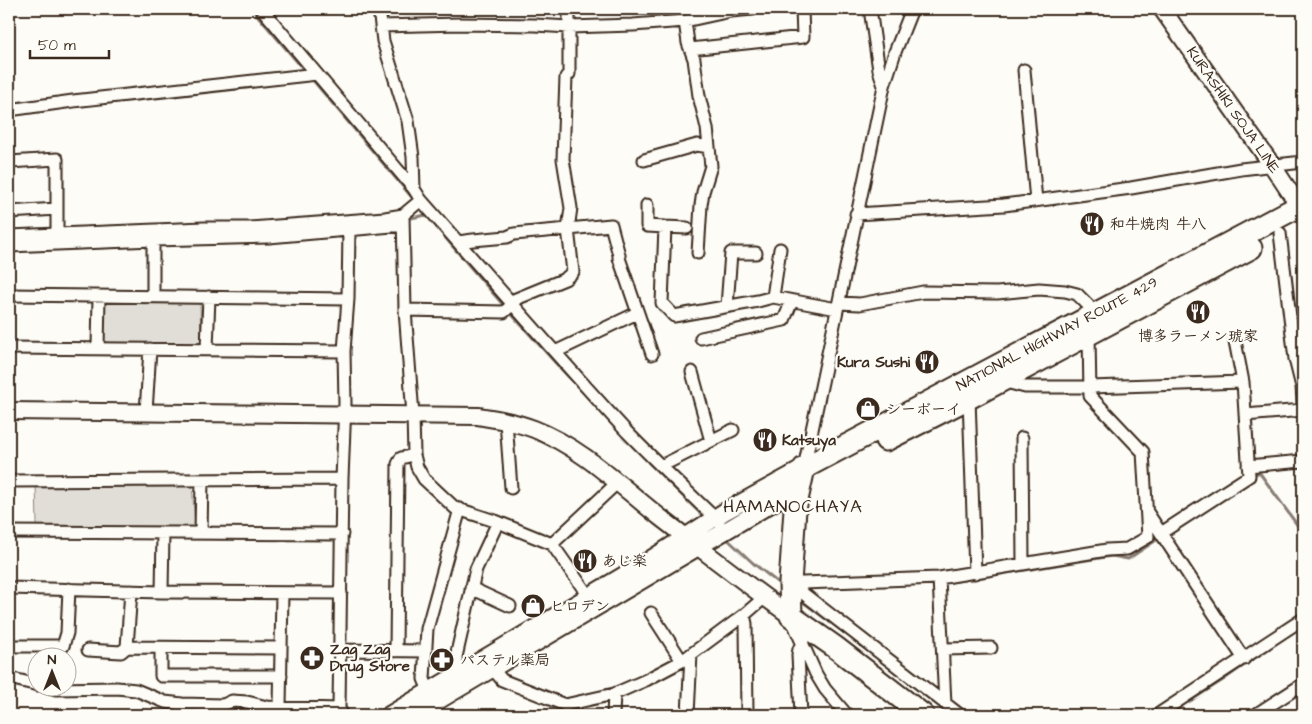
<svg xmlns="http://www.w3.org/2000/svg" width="1312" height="724" font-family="'Architects Daughter','Klee One',sans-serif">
<rect width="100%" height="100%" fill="#fdfcf7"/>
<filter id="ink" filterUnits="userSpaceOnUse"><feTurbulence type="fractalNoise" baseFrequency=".02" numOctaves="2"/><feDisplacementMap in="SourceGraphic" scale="10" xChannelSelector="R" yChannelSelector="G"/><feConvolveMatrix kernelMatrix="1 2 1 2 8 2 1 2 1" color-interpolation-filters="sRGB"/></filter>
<g filter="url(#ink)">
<!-- green -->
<path fill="#e1ded7" stroke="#8e847a" d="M103,301L200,302L201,344H102Z
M36,483L192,484L195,527L37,526Z"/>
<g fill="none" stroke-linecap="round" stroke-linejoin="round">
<!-- stream -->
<path stroke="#887d74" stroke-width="3" d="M252,9L305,71
M311,78L415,201
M419,206C479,279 542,350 607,418
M406,219L426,215
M649,463L705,518
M1251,477L1259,472L1303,533
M724,536L753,563L782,586
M951,582L1112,556L1128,559L1161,537
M799,599L858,643
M1190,701L1223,680L1277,642"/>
<defs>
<path id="street" d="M262,9L414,189L421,200C490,278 557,356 627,432C657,463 688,492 719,522
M379,9L383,41L408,121L413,157L414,189
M870,9L879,70L884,86
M685,21L688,43L694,59L699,96L707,128L711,166L703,192L701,205L698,253
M381,26L460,24L535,25L569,27L633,25L685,21L731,11L753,9
M690,49L803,37L802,9
M1024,70L1036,201
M9,110L73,101L317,74
M644,160L697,145L709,147
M9,162L57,159V234
M421,200L403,215L405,310L413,415L414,455L417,467L424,479L455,508L498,522L552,544L592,601
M647,205V226L665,227
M9,212L57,209
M856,214L1004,205L1131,188L1241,169L1303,162
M687,228L665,227L662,303L674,316L758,301L773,297L837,309
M1280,233L1295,359L1302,387L1303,403
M9,236L204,228H250L385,218L403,215
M458,242L473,240L507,237L514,234L568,229L571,208L563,159L566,77L569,74V9
M9,246L153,240L269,237L403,225
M9,295L348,299
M153,296V240
M773,297L780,249
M511,301L565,279L573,272L568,229L611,225L619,255V258L652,354
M727,306L731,253H756
M405,310L504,312L513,304
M701,338L784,320L792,301
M9,348L344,351
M98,348L99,296
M207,349L209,297
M555,352L637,313
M692,372L711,441
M1002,381L1025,387H1090L1243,382
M969,398L975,573
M146,412L150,349
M1245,415L1303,410
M506,421L511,488
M1022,438L1023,564
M661,466L733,430
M1248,466L1303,461
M804,468L884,86L895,52L912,9
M9,481L342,479
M1147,512L1244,659
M9,532L342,534
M201,533L202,480
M1161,533L1249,476L1243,382L1235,341
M552,544L618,482
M939,578L945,704
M790,583H803L939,578L1107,550L1127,549L1148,537L1143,452L1090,396L1089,334L1092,315L1088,305L1077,294L1065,291L1039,289L997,293L923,292L860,304L839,303
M790,583L800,591L960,715
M9,588L162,592L341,593
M471,588L510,606
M131,591L127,647L281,648
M162,592L163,533
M651,613L682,661
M744,615L746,624L747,715
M792,620L816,674L825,689L847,715
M9,646H63L67,633L69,589
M161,648V676H281
M943,649L991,648
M88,650L121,652L127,647
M340,650L426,651
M396,651L398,464L401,458L414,455
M493,669L502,680L565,705L614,694L646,680L682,661L744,615L765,597
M459,674L456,657L476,569L498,522
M9,678L38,685
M45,686L56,689L117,688L136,690L165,702L182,704L223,705L232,701L247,702L267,707L339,709
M280,707L282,593
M343,715L339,709L342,479L345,403L344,351L348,299L349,230
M438,715V713L424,679L427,629L460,509
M613,715L614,694
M688,715L691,654
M801,715L798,655L799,649L803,641
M1157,715L1303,619
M1255,715L1303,684"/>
<path id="secondary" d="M1162,9L1272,165L1303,212
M9,411L478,416C497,419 516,422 534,429C583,448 620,486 661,518C704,551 747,585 791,616
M389,715L651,559L724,512L804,468
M414,715L798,488"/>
<path id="highway" d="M886,440L969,398L1251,248
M923,715L835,647L791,616L790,583L795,509L804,468L1303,204"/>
</defs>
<!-- street casing -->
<use href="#street" stroke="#3b2a1e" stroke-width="15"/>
<!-- secondary casing -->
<use href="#secondary" stroke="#3b2a1e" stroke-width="20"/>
<!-- highway casing -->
<use href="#highway" stroke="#3b2a1e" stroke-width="25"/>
<!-- street -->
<use href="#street" stroke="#fdfcf7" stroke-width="11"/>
<!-- secondary -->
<use href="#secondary" stroke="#fdfcf7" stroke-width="16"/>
<!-- highway -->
<use href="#highway" stroke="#fdfcf7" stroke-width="21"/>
</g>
</g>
<!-- icons -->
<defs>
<symbol id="restaurant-disc" viewBox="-11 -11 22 22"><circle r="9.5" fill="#3b2a1e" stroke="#fdfcf7"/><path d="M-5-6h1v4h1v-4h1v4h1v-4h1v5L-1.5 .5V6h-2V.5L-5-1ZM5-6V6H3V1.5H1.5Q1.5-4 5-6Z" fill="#fff"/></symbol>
<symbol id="shop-disc" viewBox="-11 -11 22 22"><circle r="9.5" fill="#3b2a1e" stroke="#fdfcf7"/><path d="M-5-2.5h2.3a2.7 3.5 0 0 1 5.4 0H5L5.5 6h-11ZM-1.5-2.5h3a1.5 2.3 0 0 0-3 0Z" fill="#fff"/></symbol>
<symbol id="pharmacy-disc" viewBox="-11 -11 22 22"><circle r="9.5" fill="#3b2a1e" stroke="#fdfcf7"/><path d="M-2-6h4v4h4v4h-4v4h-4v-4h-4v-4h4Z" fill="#fff"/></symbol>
</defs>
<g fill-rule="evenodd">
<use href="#restaurant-disc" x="1078" y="210" width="28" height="28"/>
<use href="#restaurant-disc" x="1184" y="298" width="28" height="28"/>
<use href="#restaurant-disc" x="913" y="348" width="28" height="28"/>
<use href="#shop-disc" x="854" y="395" width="28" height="28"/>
<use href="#restaurant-disc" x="751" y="426" width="28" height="28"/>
<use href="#restaurant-disc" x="571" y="547" width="28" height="28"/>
<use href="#shop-disc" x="519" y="592" width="28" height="28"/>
<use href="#pharmacy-disc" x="298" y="644" width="28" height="28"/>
<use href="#pharmacy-disc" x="428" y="646" width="28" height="28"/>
</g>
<g text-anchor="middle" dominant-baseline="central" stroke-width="4.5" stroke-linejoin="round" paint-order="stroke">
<!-- street labels -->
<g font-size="15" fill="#3b2a1e" stroke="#fdfcf7">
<text transform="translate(1233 110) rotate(55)">KURASHIKI SOJA LINE</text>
<text transform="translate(1057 334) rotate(-28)">NATIONAL HIGHWAY ROUTE 429</text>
</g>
<!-- poi labels -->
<g font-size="15" font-weight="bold" fill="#3b2a1e" stroke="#fdfcf7" text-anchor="start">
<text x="1110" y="224">和牛焼肉 牛八</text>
<text x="1198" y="336" text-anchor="middle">博多ラーメン琥家</text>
<text x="910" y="362" text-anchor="end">Kura Sushi</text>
<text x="886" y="409">シーボーイ</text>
<text x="782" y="440">Katsuya</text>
<text x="602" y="561">あじ楽</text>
<text x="550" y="606">ヒロデン</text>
<text x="330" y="649">Zag Zag<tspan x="330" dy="17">Drug Store</tspan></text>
<text x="460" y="660">パステル薬局</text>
</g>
<!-- quarter labels -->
<g font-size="18" letter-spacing="1" fill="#3b2a1e" stroke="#fdfcf7">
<text x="793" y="506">HAMANOCHAYA</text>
</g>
</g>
<!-- margin -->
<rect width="1312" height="724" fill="none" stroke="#fdfcf7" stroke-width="30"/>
<rect x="15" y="15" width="1282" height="694" fill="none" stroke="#3b2a1e" stroke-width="2" filter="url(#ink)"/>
<!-- north arrow -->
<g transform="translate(52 672)"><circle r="24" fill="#fdfcf7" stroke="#afa8a0"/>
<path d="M0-4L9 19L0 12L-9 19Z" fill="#3b2a1e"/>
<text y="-8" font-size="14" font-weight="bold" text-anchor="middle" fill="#3b2a1e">N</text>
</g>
<!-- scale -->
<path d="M30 50v8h79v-8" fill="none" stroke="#3b2a1e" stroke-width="2.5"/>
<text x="38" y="50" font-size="15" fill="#3b2a1e" stroke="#fdfcf7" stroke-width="4" paint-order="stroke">50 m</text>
</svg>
